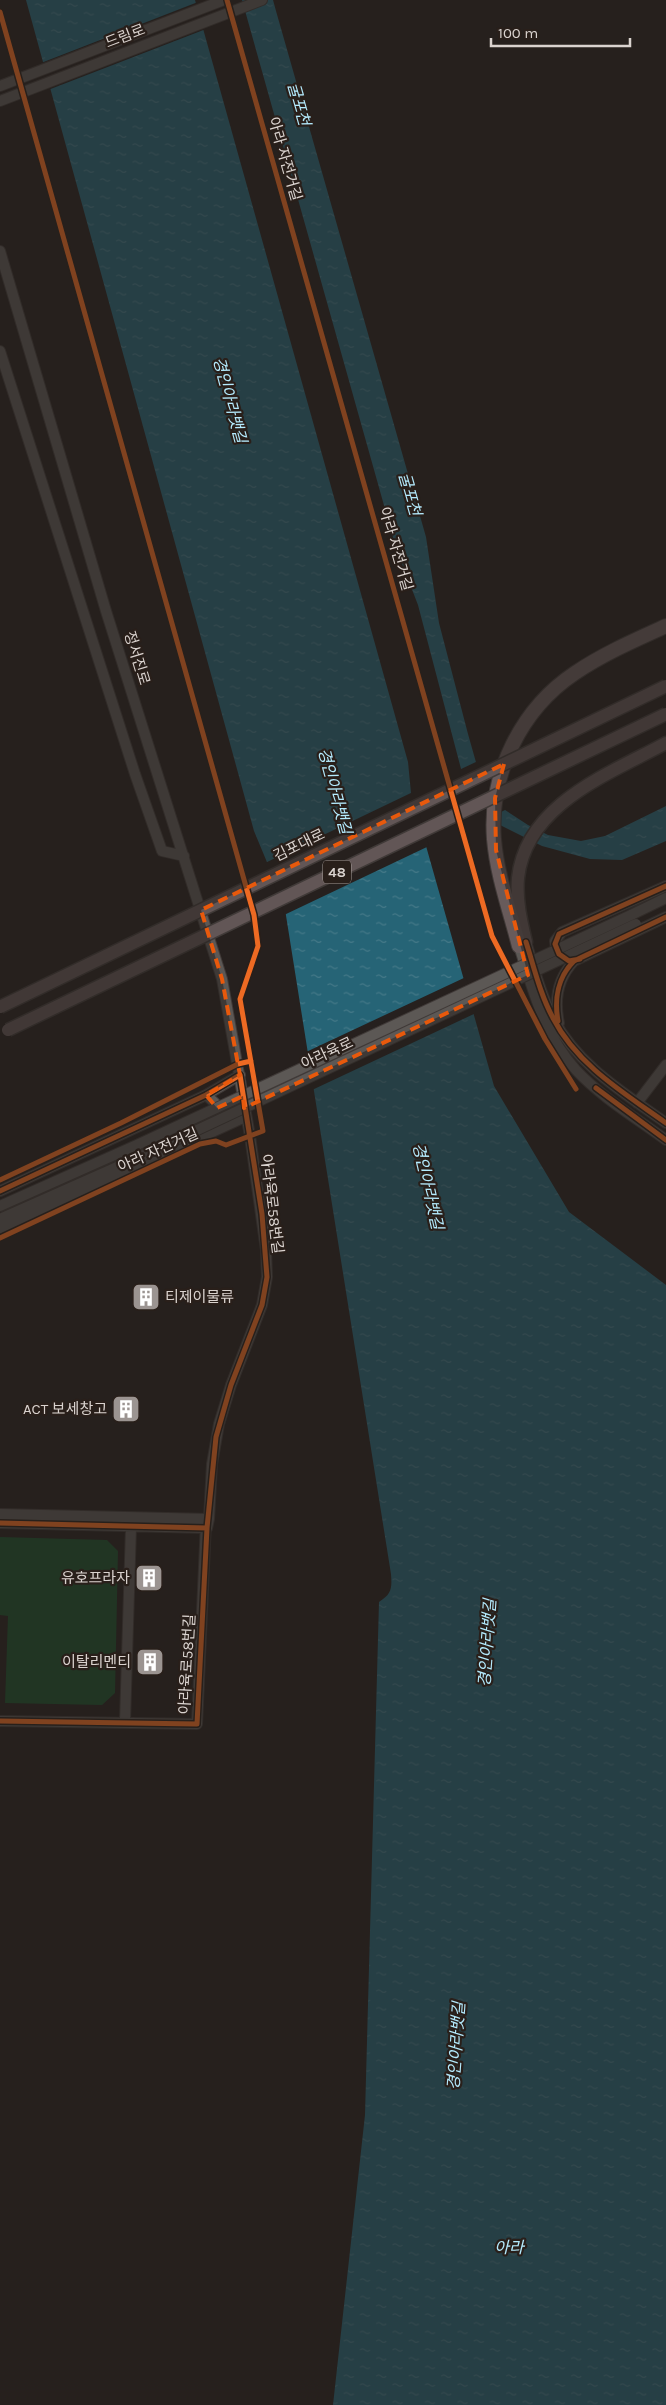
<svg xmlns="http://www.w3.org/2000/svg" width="666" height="2405" font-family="Karla,'Noto Sans KR',sans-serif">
<defs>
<pattern id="water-ripples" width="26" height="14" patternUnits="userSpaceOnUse" patternTransform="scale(1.25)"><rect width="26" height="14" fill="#266476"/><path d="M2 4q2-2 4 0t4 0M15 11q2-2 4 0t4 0" fill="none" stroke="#457988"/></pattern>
</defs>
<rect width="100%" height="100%" fill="#26201e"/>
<!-- green -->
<path fill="#1b4e2c" d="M0,1537L107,1540L118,1551L115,1693L102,1705L5,1703L8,1616L0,1615Z"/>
<!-- water -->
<path fill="url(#water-ripples)" d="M26,0H195L408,762L411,793L494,1086L569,1212L666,1285V2405H333L365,2115L379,1602C392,1594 392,1588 391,1574L284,903L254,831Z
M242,0H273L276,11L426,537L439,623L468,734L481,780L499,806L528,825L548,835L581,841L605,836L666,806V841L622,860L590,859L542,846L498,824L465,784L418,605L396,548Z"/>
<!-- pier -->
<path fill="#26201e" d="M198,2L206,29L48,90L41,63Z
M478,761L491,794L507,809L487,819L475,807L463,785L459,770Z
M413,792L429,846L284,915L282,904L265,863Z
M466,977L476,1013L312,1090L306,1052Z"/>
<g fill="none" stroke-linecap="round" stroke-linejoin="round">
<defs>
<path id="minor" d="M0,86L224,0
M0,101L262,0
M0,251L106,611L222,979L250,1136L266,1250L267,1277L262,1305L231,1385L219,1424L212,1464L209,1519L207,1528
M0,351L135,774L162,851L184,856
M631,915L666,898
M526,942C534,967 540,994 553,1018C577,1065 624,1093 666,1123
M519,946C533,990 544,1035 576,1070C601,1097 636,1118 666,1140
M561,956L556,948L555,941L562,932L666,886
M559,1023C554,1000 558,978 574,961L666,917
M206,1095L215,1103L221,1127
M637,1103L666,1065
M0,1191L206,1095L240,1075
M0,1206L139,1144
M0,1219L144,1155
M0,1229L245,1117
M0,1514L209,1519
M0,1523L207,1528
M0,1721L197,1724L206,1522
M125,1722L131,1527"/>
<path id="major" d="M526,942C521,921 516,900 518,878C526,804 609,774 666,743"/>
<path id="highway" d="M519,946C510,911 497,875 494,839C489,774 521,709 575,673C603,654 635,640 666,626"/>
</defs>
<!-- minor casing -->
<use href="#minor" stroke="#403a38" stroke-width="12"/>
<!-- major casing -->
<use href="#major" stroke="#403a38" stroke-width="15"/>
<!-- highway casing -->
<use href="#highway" stroke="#403a38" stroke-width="16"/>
<!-- minor -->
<use href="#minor" stroke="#5c5855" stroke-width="10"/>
<!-- major -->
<use href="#major" stroke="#625656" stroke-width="12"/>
<!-- highway -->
<use href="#highway" stroke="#685b5b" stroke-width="14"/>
<defs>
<path id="minor-bridge" d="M139,1144L631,915
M144,1155L636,924"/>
<path id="major-bridge" d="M0,1007L666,686
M8,1030L666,714"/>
</defs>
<!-- minor-bridge casing -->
<use href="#minor-bridge" stroke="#403a38" stroke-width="12" stroke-linecap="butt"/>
<!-- major-bridge casing -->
<use href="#major-bridge" stroke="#403a38" stroke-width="15" stroke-linecap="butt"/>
<!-- minor-bridge -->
<use href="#minor-bridge" stroke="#5c5855" stroke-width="10"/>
<!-- major-bridge -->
<use href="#major-bridge" stroke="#625656" stroke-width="12"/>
<defs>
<path id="cycleway" d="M227,0L492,936L545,1039L576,1089
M0,12L254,915L258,946L240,999L263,1131L226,1145L216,1141L200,1144L0,1238
M526,942C534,967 540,994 553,1018C577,1065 624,1093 666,1123
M580,959L569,961L559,954L555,944L559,934L666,886
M558,1021C554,999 558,977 574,961L666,917
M596,1088L666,1140
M0,1180L121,1123L238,1064L251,1061
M0,1191L206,1095L240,1075L262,1214L267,1277L262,1305L231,1385L216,1437L207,1528L197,1724L0,1721
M0,1523L207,1528"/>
</defs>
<!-- cycleway casing -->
<use href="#cycleway" stroke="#291f1a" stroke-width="8"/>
<!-- cycleway -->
<use href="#cycleway" stroke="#ed6a23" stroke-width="5"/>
</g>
<!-- marked area -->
<path d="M0 0H666V2405H0ZM504,764L495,798L496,850L528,975L244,1108L243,1096L217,1108L206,1095L240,1075L222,979L201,910Z" fill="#26201e" fill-opacity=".55" fill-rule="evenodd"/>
<path fill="none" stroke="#e8590c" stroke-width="4" stroke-dasharray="10 6" stroke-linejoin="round" d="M504,764L495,798L496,850L528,975L244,1108L243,1096L217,1108L206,1095L240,1075L222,979L201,910Z"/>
<!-- icons -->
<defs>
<symbol id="building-square" viewBox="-11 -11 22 22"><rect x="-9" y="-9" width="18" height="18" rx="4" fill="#9b9491" stroke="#291f1a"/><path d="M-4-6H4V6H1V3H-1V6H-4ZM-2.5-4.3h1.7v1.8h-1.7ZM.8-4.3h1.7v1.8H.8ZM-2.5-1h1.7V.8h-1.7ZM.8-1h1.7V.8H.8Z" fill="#fff"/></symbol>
</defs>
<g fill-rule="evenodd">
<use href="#building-square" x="130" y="1281" width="32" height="32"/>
<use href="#building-square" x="110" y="1393" width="32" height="32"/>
<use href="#building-square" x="133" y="1562" width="32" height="32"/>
<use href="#building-square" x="134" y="1646" width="32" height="32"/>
</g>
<g text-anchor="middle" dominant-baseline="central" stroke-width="4.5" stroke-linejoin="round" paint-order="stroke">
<!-- shield labels -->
<rect fill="#291f1a" stroke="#a59d99" stroke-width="1" x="323" y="860.5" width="28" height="23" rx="4"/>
<g font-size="14" font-weight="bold" fill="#dad3cf">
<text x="337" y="872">48</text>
</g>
<!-- street labels -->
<g font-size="15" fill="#dad3cf" stroke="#291f1a">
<text transform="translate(125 36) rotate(-21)">드림로</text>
<text transform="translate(285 159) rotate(74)">아라 자전거길</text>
<text transform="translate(396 549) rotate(74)">아라 자전거길</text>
<text transform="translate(137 658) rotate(73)">정서진로</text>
<text transform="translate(299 845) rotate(-26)">김포대로</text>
<text transform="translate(327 1053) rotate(-25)">아라육로</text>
<text transform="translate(158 1150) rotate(-24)">아라 자전거길</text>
<text transform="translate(272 1204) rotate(83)">아라육로58번길</text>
<text transform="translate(187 1664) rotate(-87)">아라육로58번길</text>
</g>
<!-- poi labels -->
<g font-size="15" fill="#dad3cf" stroke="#291f1a" text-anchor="end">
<text x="165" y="1297" text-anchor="start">티제이물류</text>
<text x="107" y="1409">ACT 보세창고</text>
<text x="130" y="1578">유호프라자</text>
<text x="131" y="1662">이탈리멘티</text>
</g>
<!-- water labels -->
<g font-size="16" font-style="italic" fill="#b4ebfe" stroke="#291f1a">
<text transform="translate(299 104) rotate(74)">굴포천</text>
<text transform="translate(230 400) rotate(75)">경인아라뱃길</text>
<text transform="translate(410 494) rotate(74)">굴포천</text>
<text transform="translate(335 791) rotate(75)">경인아라뱃길</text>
<text transform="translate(428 1186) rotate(77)">경인아라뱃길</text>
<text transform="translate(487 1643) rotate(-86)">경인아라뱃길</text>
<text transform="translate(456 2046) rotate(-86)">경인아라뱃길</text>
<text x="509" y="2247">아라</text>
</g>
</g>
<!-- scale -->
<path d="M491 38v8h139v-8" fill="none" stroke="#dad3cf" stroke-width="2.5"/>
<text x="498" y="38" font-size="15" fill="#dad3cf" stroke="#291f1a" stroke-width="4" paint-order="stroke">100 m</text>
</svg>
